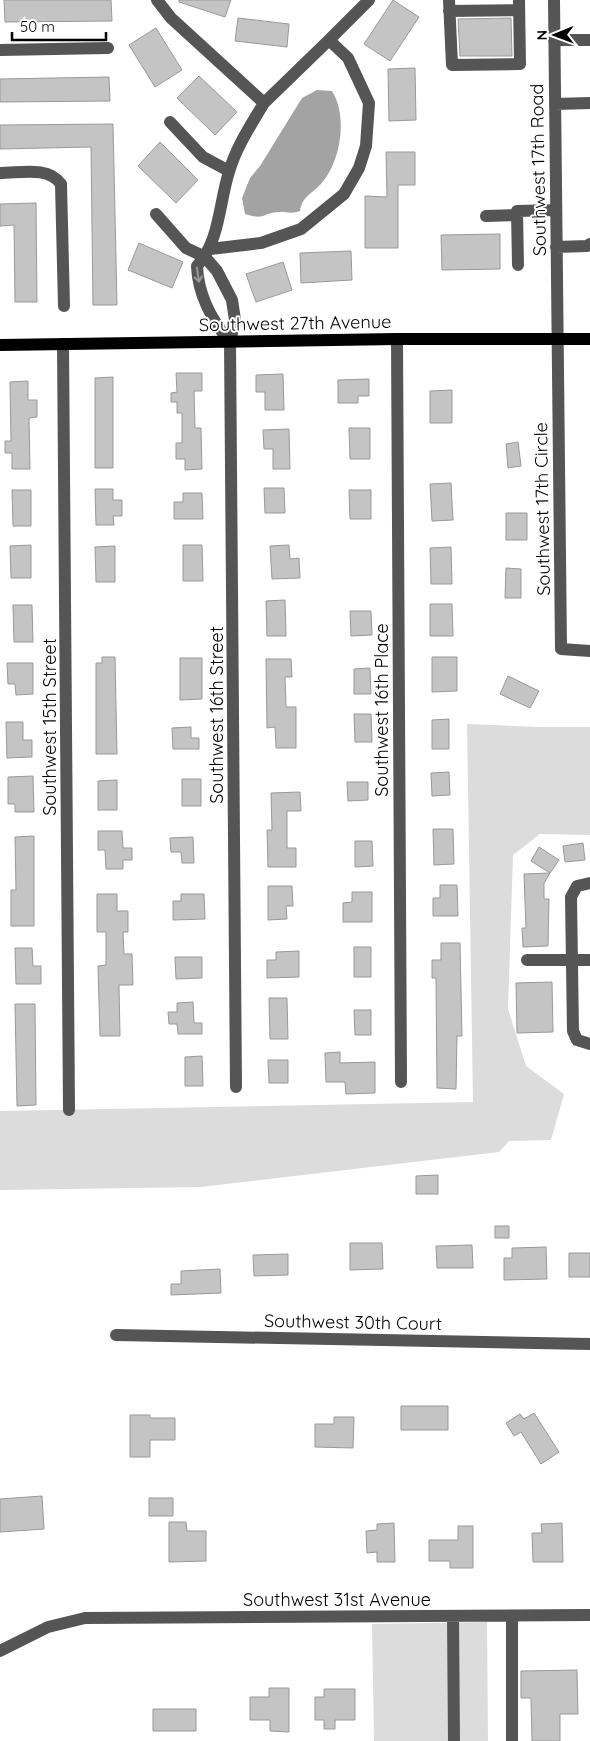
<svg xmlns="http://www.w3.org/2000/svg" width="590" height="1741" font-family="Quicksand,sans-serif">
<rect width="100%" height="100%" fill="#fff"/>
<!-- green -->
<path fill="#dcdcdc" d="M467,724L540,727H590V835L540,834L513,855L508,1009L526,1066L564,1094L551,1140L509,1141L499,1152L201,1187L0,1190V1111L473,1102Z
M487,1622L488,1741H374L372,1624Z"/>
<!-- water -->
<path fill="#a3a3a3" d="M317,90L332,91C348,116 341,163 320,185C311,194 302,197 300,211C292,214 288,212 280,212C263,212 266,221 245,214L242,198L250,178L260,166L302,98Z"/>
<!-- building -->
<path fill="#c4c4c4" stroke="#999" d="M4,0H111L112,21L5,22Z
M179,0H231L225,17L179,2Z
M393,0L419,17L390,61L364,44Z
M238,18L289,24L287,47L235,41Z
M511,18L512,56H460L458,19Z
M156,28L182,70L155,87L129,45Z
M415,68L416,120L389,121L388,69Z
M199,76L237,112L215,135L177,98Z
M109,77L110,101L0,102V79Z
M113,124L117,305H93L91,147L0,149V125Z
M160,142L198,180L176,203L138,166Z
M386,152H415V185H398V248H365V196L387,197Z
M36,203L37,302H15L14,225L0,226V204Z
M500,234V269L442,270L441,235Z
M139,243L183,262L172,288L128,270Z
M351,251L352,280L301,283L300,253Z
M283,262L292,290L256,302L246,274Z
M176,373H202V391H194L195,428H201L202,469L185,470V459H176V443H182V413H177V402H171V393L177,392Z
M283,374L284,410H265V392H256V375Z
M113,377V468H95V378Z
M369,379V396H358V403H338V380Z
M28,381V400H37V417L29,418L30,469H12V453H5V441H11L10,382Z
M452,390V423H430V391Z
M349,428H370V459H350Z
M289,429L290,469H273V449H264L263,430Z
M518,442L521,466L508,468L506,444Z
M451,483L453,520L432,521L430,484Z
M264,488H284L285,513H265Z
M95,489H113V500H122V516H113L114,525H96Z
M12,490H31V526H13Z
M349,490H371V519H350Z
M183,493H202L203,519H174V502H183Z
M506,513H527V540H506Z
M31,545V578H11L10,546Z
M183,545H202L203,581H183Z
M289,545L290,559L299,558L300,578L272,579L270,546Z
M115,546V582H96L95,547Z
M451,547L452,584H431L430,548Z
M506,568L521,569V598H505Z
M285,600L286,636H267L266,601Z
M430,604H452L453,636H430Z
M13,605H32L33,642H14Z
M350,611H371L372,635L351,636Z
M102,657H115L117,754H96V663H102Z
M432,657H457V691L432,692Z
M180,658H202V699L180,700Z
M266,659H291L292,677H285L286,707H296V748H276L275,727L267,728Z
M7,663H33V694L16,695L15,684H8Z
M370,668L371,694H354V669Z
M508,676L539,691L530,708L500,694Z
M354,714H371L372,742H355Z
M449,719V749H432V720Z
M6,722H23V740H32V757L7,758Z
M191,727V738H199V749H173L172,728Z
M449,772L450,795L432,796L431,773Z
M33,776L34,812H15V804H8V777Z
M182,779H201V806H182Z
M117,780V810H98V781Z
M347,782H368V800L348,801Z
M300,792L301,811H287V848H296V867H268L267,830H272L271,793Z
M433,829H453L454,864L434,865Z
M98,831H122L123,848H132V860H123V869H106L105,850H98Z
M34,836V926H11V890H16L15,837Z
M193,837L194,863H182L181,852H171L170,838Z
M355,841H372L373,866L355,867Z
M583,843L585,860L565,862L563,846Z
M539,847L559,860L550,873L531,861Z
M550,873L544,883V899H549L548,946L523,947L522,928H526L524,874Z
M440,885H457L458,916H433V898H440Z
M268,886H292L293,906H286L287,919L268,920Z
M352,892H372V922H343V903L352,902Z
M97,894H117V911H128V932H123L124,954H132L133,985H119L120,1036H100L98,966L106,965V932H97Z
M181,894H204L205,919L173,920V901H181Z
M441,943H460L462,1036H457L456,1089L437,1088L436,978H432V960H441Z
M354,947H371V977H354Z
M15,948H32L33,966H41V984H16Z
M299,951V977L267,978V960H276V952Z
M175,957H202V978L176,979Z
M552,982L553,1032L517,1033L516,983Z
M269,998H287L288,1039H270Z
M193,1002L194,1023H202V1034H178L177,1024H169L168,1012H177V1003Z
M15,1004H35L36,1105L17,1106Z
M354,1010H371V1035H355Z
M340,1052V1063L375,1062V1093L346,1094L345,1082H326L325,1053Z
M202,1056L203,1086H185V1057Z
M268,1060H288V1083H269Z
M438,1175V1194H416V1176Z
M495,1226H509V1238H495Z
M350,1243H382L383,1269L350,1270Z
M472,1245L473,1268H437L436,1246Z
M546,1247L547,1279L504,1280V1258H512V1248Z
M569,1253H590V1277H569Z
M288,1254V1275L254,1276L253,1255Z
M220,1269L221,1293L171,1295V1284H181V1271Z
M401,1406H448V1430H401Z
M534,1413L559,1452L541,1464L521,1432L514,1436L506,1423L520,1414L524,1419Z
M130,1415H150V1418H175V1440H150V1457H130Z
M334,1417H354L353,1448L315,1447V1424H334Z
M42,1496L44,1529L0,1532V1499Z
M149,1498H173V1516H149Z
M169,1522H186L187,1531H206V1561L169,1562Z
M394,1523L395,1562H377V1552L367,1553L366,1531L377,1530V1524Z
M562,1523L563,1562H533L532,1533H542L541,1524Z
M458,1526H473V1568H450V1561H429V1540H458Z
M577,1670L578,1714H560V1741H532L531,1698H521V1671Z
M269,1688H289V1732L270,1731V1720H250V1697H269Z
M324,1689H355V1720H335V1729H324V1720H315V1697H324Z
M153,1709H196V1731H153Z"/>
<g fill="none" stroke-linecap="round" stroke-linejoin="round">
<!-- minor -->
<path stroke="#555" stroke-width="12" d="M157,0L171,18L264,103C251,125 236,147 229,172C219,203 220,241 197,266C198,294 212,321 230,342
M449,0L452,65L520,64L519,0
M554,0L561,649L590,651
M449,11L519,10
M554,40H590
M0,50L108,48
M264,103L329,40
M555,104L590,103
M170,122L203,157L229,171
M0,173C21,173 48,166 61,184L64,306
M156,214L186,248L205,257L217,271L232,300L235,320L230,342L236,1087
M486,216L517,215
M556,247L587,246L590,244
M210,249L261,243L301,229L344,194L359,168L366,146L369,103L348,58L329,40L369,0
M518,265L517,211L556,210
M397,339L401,1082
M63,344L69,1110
M590,883L577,886L571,897L573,1031L577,1040L590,1044
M527,960H590
M116,1335L590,1344
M453,1616L454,1741
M0,1651L48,1627L85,1618L590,1615
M512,1741V1616"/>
<!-- major -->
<path stroke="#000" stroke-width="12" d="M0,345L397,339H590"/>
</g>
<!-- one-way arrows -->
<defs><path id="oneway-shaft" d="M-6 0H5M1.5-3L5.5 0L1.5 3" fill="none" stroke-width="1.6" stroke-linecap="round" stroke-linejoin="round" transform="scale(1.25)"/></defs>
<use stroke="#999" href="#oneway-shaft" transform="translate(198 275) rotate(82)"/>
<g text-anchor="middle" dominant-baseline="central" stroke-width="4" stroke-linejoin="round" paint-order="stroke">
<!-- street labels -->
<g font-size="18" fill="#000" stroke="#fff">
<text transform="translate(538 170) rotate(-91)">Southwest 17th Road</text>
<text transform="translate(295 323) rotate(-1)">Southwest 27th Avenue</text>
<text transform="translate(542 509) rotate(-91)">Southwest 17th Circle</text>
<text transform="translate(381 710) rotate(-90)">Southwest 16th Place</text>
<text transform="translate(216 715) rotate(-90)">Southwest 16th Street</text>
<text transform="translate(49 727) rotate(-90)">Southwest 15th Street</text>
<text transform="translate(353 1322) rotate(1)">Southwest 30th Court</text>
<text x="337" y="1599">Southwest 31st Avenue</text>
</g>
</g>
<!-- north arrow -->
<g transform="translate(555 35) rotate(269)" stroke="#ffffff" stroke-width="4" paint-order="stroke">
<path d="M0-4L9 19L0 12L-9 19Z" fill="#000000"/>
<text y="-8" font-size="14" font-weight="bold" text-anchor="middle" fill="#000000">N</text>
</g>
<!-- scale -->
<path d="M12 32v8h94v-8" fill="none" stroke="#000000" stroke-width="2.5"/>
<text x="20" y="32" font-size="15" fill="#000000" stroke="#ffffff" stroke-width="4" paint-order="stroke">50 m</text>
</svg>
